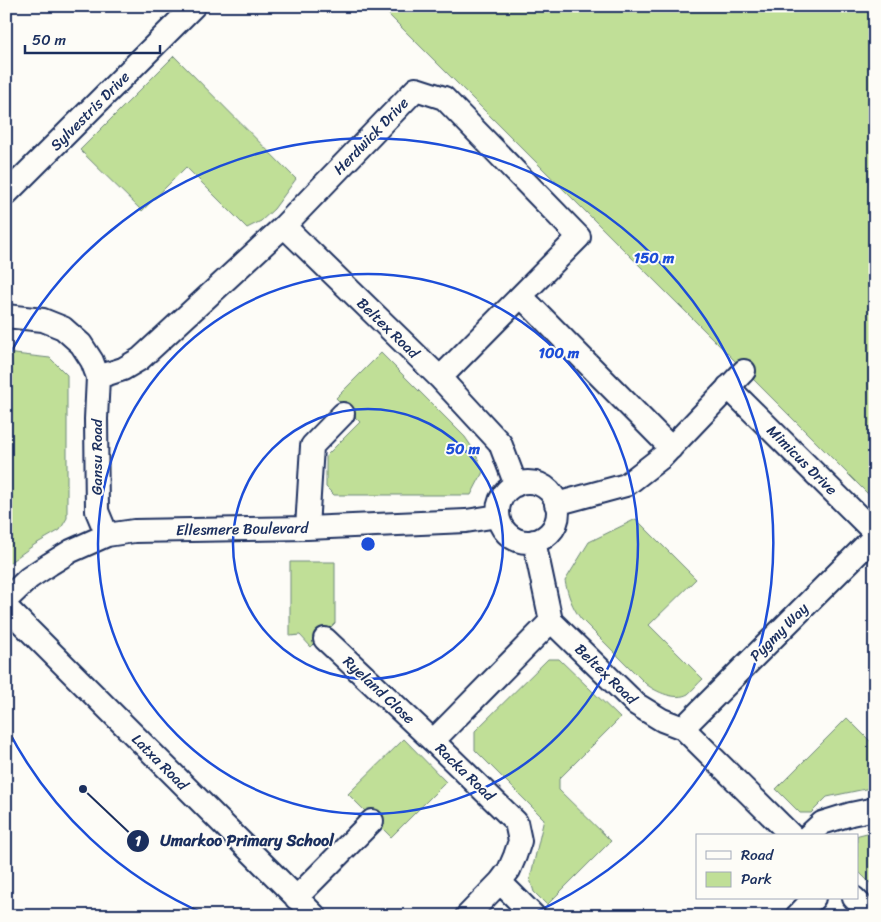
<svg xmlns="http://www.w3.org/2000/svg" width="881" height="922" font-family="Sriracha,sans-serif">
<rect width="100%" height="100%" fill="#fdfcf7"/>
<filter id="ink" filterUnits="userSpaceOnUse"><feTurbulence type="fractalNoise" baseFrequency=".02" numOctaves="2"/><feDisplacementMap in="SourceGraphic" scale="10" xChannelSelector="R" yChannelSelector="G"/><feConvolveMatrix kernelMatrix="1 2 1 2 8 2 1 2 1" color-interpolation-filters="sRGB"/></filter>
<g filter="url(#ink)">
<!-- green -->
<path fill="#c0df97" stroke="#6e877a" d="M380,6H875V501Z
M174,56L296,179L274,209L261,221L247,228L186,167L142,211L80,150Z
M6,353L50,358L67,375V518L60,530L34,545L6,565Z
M381,353L465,437C473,448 479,459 483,472L471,495H334L326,487V456L360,422L336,398Z
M636,519L696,579L649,625L703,679C698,683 693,690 688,694C676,701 656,692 646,684L581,619C572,607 568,595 565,581L589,542Z
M290,562H335V623L311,647L300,635L290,636Z
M548,659H559L620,718L559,779V790L611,841L547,905L534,892L530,879L544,819L475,750V731Z
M847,718L875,746V787L827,797L811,813H800L776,789Z
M404,739L446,782L391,837L348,794Z
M875,831V888L857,870V836H855Z"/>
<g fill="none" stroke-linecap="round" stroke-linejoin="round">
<defs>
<path id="minor" d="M6,194L194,6
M284,226L440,378L500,443L516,485
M521,296L671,448
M6,316L43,320L63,328L81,344L92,361L98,377L96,419L97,511L107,535
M98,377L123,369L140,359L284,226L416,89L444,98L579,237L440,378
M728,387L875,533
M498 512a30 30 0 1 1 60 0a30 30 0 1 1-60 0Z
M556,504L626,485L662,457L744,371
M307,528L312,446L343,414
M534,541L551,621L636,704L662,720L683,728L792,836
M6,600L29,578L50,564L71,551L107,535L134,531L307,528L466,521L498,516
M6,607L315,916
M325,639L433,741
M683,728L875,536
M808,836L822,823L851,814L875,809
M500,882L534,916
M296,898L372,821
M854,898L872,916
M467,916L500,882L509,870L515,856L520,841L516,822L433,741L551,621
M797,916L814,898"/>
</defs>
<!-- minor casing -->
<use href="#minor" stroke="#1b2f5e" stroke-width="26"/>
<!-- minor -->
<use href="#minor" stroke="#fdfcf7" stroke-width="22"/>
</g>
</g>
<!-- distance rings -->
<g fill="none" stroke="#1d4ed8" stroke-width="2.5">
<circle cx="368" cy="544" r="135"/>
<circle cx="368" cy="544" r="270"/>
<path d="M207 915A405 405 0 0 1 7 728M7 360A405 405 0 1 1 529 915"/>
</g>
<g text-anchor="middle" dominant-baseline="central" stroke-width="4" stroke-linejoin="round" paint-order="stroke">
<!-- street labels -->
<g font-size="15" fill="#1b2f5e" stroke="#fdfcf7">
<text transform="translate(90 111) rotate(-45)">Sylvestris Drive</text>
<text transform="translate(371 136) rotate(-46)">Herdwick Drive</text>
<text transform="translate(388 328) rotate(44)">Beltex Road</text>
<text transform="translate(97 457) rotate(-90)">Gansu Road</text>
<text transform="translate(802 460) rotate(45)">Mimicus Drive</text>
<text transform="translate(242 529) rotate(-1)">Ellesmere Boulevard</text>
<text transform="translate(779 632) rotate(-45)">Pygmy Way</text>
<text transform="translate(606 674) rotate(44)">Beltex Road</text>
<text transform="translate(379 690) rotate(43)">Ryeland Close</text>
<text transform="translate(160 762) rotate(45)">Latxa Road</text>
<text transform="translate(465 772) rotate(44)">Racka Road</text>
</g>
</g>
<circle cx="368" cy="544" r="8" fill="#1d4ed8" stroke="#fdfcf7" stroke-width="2.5"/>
<g font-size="15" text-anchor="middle" font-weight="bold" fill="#1d4ed8" stroke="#fdfcf7" stroke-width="4" stroke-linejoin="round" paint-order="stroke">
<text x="654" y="263">150 m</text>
<text x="559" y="358">100 m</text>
<text x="463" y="454">50 m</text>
</g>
<!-- callouts -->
<path fill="none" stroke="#1b2f5e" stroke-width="2" d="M83 789L138 841"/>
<g fill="#1b2f5e" stroke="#fdfcf7" stroke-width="2">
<circle cx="83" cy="789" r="5"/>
<circle cx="138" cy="841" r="12"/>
</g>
<g font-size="15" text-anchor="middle" font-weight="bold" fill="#fff">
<text x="138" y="846">1</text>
</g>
<g font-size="16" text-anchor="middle" font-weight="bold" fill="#1b2f5e" stroke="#fdfcf7" stroke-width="4" stroke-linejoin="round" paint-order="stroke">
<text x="247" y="846">Umarkoo Primary School</text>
</g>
<!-- margin -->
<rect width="881" height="922" fill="none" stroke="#fdfcf7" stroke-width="25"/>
<rect x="12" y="12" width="856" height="897" fill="none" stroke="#1b2f5e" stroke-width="2" filter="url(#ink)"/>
<!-- legend -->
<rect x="696" y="834" width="162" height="65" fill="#fdfcf7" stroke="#a3aaba"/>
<rect x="706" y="851" width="25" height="8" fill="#fdfcf7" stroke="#a3aaba"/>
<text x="741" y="860" font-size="15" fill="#1b2f5e">Road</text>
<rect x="706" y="872" width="25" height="15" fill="#c0df97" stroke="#a3aaba"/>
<text x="741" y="884" font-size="15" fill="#1b2f5e">Park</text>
<!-- scale -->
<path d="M25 45v8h135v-8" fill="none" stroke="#1b2f5e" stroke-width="2.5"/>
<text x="32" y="45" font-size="15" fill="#1b2f5e" stroke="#fdfcf7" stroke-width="4" paint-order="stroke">50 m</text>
</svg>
